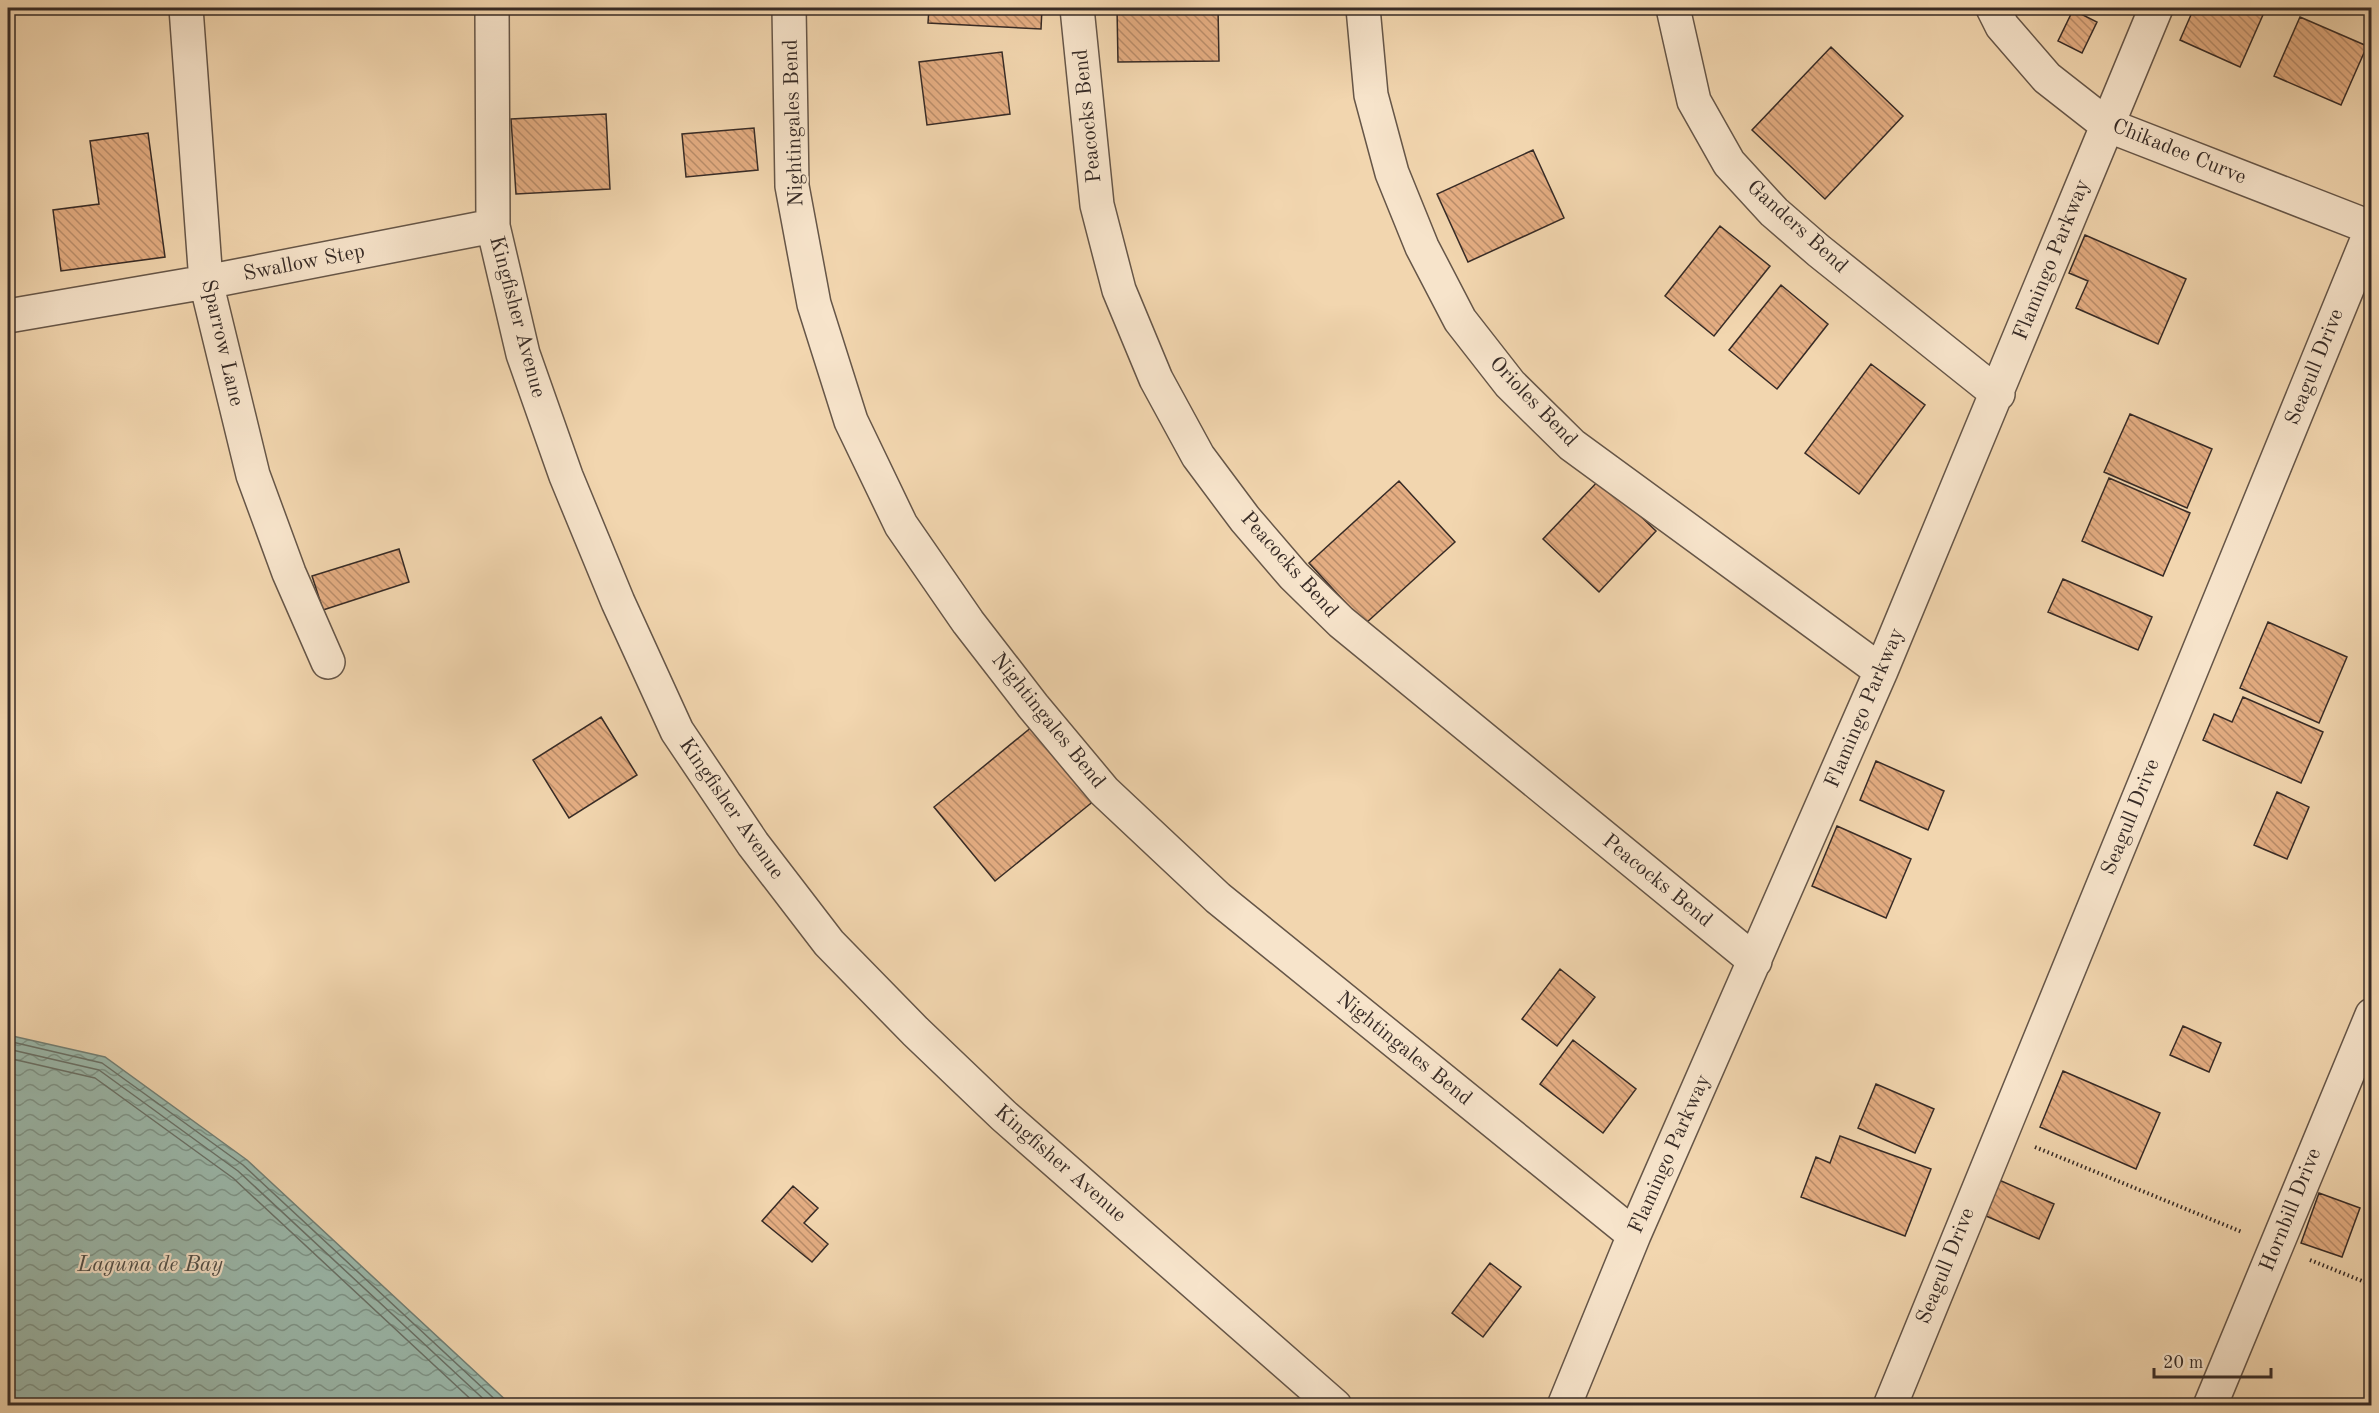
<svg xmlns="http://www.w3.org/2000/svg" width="2379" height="1413" font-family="'Old Standard TT',serif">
<defs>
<pattern id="water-waves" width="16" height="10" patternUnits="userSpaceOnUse" patternTransform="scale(1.5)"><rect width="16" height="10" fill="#9bb9ac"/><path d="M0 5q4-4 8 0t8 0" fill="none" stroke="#7f978c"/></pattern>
<pattern id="building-back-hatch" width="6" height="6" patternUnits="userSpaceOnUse" patternTransform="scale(1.5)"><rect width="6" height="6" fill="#e4ad82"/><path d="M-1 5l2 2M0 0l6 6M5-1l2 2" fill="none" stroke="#ba8d6a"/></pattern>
</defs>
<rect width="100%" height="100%" fill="#f2d6af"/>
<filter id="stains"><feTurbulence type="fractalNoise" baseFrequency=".00333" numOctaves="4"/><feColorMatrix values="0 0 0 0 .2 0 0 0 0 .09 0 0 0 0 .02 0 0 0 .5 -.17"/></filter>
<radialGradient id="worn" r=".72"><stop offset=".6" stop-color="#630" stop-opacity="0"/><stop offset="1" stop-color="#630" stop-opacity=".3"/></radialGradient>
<!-- water -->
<path fill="url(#water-waves)" stroke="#738076" stroke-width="1.5" d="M8,1035L105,1057L247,1160L511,1405H8Z"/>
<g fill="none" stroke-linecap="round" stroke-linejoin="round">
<!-- shore -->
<path stroke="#697269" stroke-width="1.5" d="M8,1041L102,1063L243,1165L502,1406
M8,1049L99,1070L238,1171L491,1406
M8,1058L95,1078L233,1178L478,1406"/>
</g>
<!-- building -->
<path fill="url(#building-back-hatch)" stroke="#372b26" stroke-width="1.5" d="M929,8H1042L1041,29L928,23Z
M1117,8H1218L1219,61L1118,62Z
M2194,8H2266L2240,67L2180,40Z
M2073,10L2097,22L2082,53L2058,41Z
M2300,17L2367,46L2341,105L2274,76Z
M1831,47L1903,116L1825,199L1752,130Z
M1002,52L1010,114L927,125L919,62Z
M606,114L610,189L516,194L511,119Z
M754,128L758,170L686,177L682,134Z
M148,133L165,257L61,271L53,210L99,204L90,141Z
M1533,150L1564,218L1468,262L1437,194Z
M1720,226L1770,266L1714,336L1665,296Z
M2085,235L2186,279L2158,344L2076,308L2088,281L2069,273Z
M1781,285L1828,324L1777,389L1729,350Z
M1871,364L1925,405L1859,494L1805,453Z
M2130,414L2212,449L2187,508L2104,472Z
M1601,478L1656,531L1599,592L1543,539Z
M2109,478L2190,513L2163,576L2082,541Z
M1399,481L1455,542L1365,624L1309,563Z
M399,549L409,582L323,610L312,576Z
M2063,579L2152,617L2138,650L2048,612Z
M2268,622L2347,657L2319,723L2240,688Z
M2243,697L2323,732L2301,783L2203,740L2214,714L2232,722Z
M601,717L637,775L569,818L533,760Z
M1033,726L1095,800L995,881L934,807Z
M1876,761L1944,791L1928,830L1860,800Z
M2277,792L2309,807L2287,859L2254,845Z
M1837,826L1911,859L1886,918L1812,886Z
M1560,969L1595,997L1557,1046L1522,1019Z
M2183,1026L2221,1043L2209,1072L2170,1055Z
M1573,1040L1636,1089L1603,1133L1540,1084Z
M2063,1071L2160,1113L2136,1169L2040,1127Z
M1876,1084L1934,1109L1915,1153L1858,1128Z
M1840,1136L1931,1169L1905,1236L1801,1197L1816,1157L1830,1163Z
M1999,1180L2054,1204L2039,1239L1984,1215Z
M793,1186L818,1208L804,1223L828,1244L812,1262L762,1221Z
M2319,1193L2360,1208L2342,1257L2301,1243Z
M1490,1263L1521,1287L1483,1337L1452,1313Z"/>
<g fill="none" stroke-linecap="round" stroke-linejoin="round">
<defs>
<path id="minor" d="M186,8L206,282L253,475L289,573L328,662
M492,8L493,226L523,354L566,476L618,602L677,731L753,844L829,943L915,1031L1004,1116L1335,1406
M789,8L792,186L814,304L851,421L901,525L968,622L1033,706L1104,791L1218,898L1634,1235
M1077,8L1097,205L1119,290L1156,379L1198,456L1245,519L1294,576L1341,622L1755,961
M1363,8L1371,95L1392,173L1422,247L1460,320L1510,384L1572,445L1881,671
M1673,8L1694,101L1729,163L1774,212L1819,251L1998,394
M1993,8L2002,26L2047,78L2107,125L2372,228
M8,316L206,282L493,226
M1564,1406L1634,1235L1881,671L2156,8
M1890,1406L2372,228
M2210,1406L2372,1015"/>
</defs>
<!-- minor casing -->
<use href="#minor" stroke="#665648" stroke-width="36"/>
<!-- path -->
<path stroke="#372b26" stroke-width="4" stroke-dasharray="1.5 3" stroke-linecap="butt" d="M2035,1147L2242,1232
M2310,1260L2372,1285"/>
<!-- minor -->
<use href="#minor" stroke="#f7e4cb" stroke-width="33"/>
</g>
<g text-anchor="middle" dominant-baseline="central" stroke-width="4.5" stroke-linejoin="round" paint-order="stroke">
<!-- street labels -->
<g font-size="21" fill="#372b26" stroke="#f7e4cb">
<text transform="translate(1088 116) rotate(-96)">Peacocks Bend</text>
<text transform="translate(794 123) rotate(-92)">Nightingales Bend</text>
<text transform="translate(2179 152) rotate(22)">Chikadee Curve</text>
<text transform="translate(1797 227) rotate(42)">Ganders Bend</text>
<text transform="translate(2052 260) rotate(-68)">Flamingo Parkway</text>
<text transform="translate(304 263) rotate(-11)">Swallow Step</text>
<text transform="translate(517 317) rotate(75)">Kingfisher Avenue</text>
<text transform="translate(222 343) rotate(77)">Sparrow Lane</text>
<text transform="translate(2315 367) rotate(-68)">Seagull Drive</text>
<text transform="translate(1533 402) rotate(46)">Orioles Bend</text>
<text transform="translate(1289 565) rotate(48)">Peacocks Bend</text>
<text transform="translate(1865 708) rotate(-67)">Flamingo Parkway</text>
<text transform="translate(1048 721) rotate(51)">Nightingales Bend</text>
<text transform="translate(731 809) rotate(55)">Kingfisher Avenue</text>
<text transform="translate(2131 817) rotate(-68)">Seagull Drive</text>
<text transform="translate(1657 881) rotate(39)">Peacocks Bend</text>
<text transform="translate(1404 1049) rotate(39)">Nightingales Bend</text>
<text transform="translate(1670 1154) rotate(-66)">Flamingo Parkway</text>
<text transform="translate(1060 1164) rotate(41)">Kingfisher Avenue</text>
<text transform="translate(2291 1210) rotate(-68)">Hornbill Drive</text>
<text transform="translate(1946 1266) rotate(-68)">Seagull Drive</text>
</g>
<!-- water labels -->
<g font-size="22" font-style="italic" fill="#504e48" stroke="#f7e4cb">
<text x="150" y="1265">Laguna de Bay</text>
</g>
</g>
<!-- margin -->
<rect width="2379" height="1413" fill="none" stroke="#f2d6af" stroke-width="30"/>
<rect x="9" y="9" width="2361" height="1395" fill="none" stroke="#372b26" stroke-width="3"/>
<rect x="15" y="15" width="2349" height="1383" fill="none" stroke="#372b26" stroke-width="1.5"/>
<!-- scale -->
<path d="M2154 1368v9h117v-9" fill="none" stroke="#372b26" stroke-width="3"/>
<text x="2163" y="1368" font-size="18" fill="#372b26" stroke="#f7e4cb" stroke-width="4.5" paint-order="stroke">20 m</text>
<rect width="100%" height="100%" filter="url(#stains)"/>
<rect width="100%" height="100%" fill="url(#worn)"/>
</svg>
